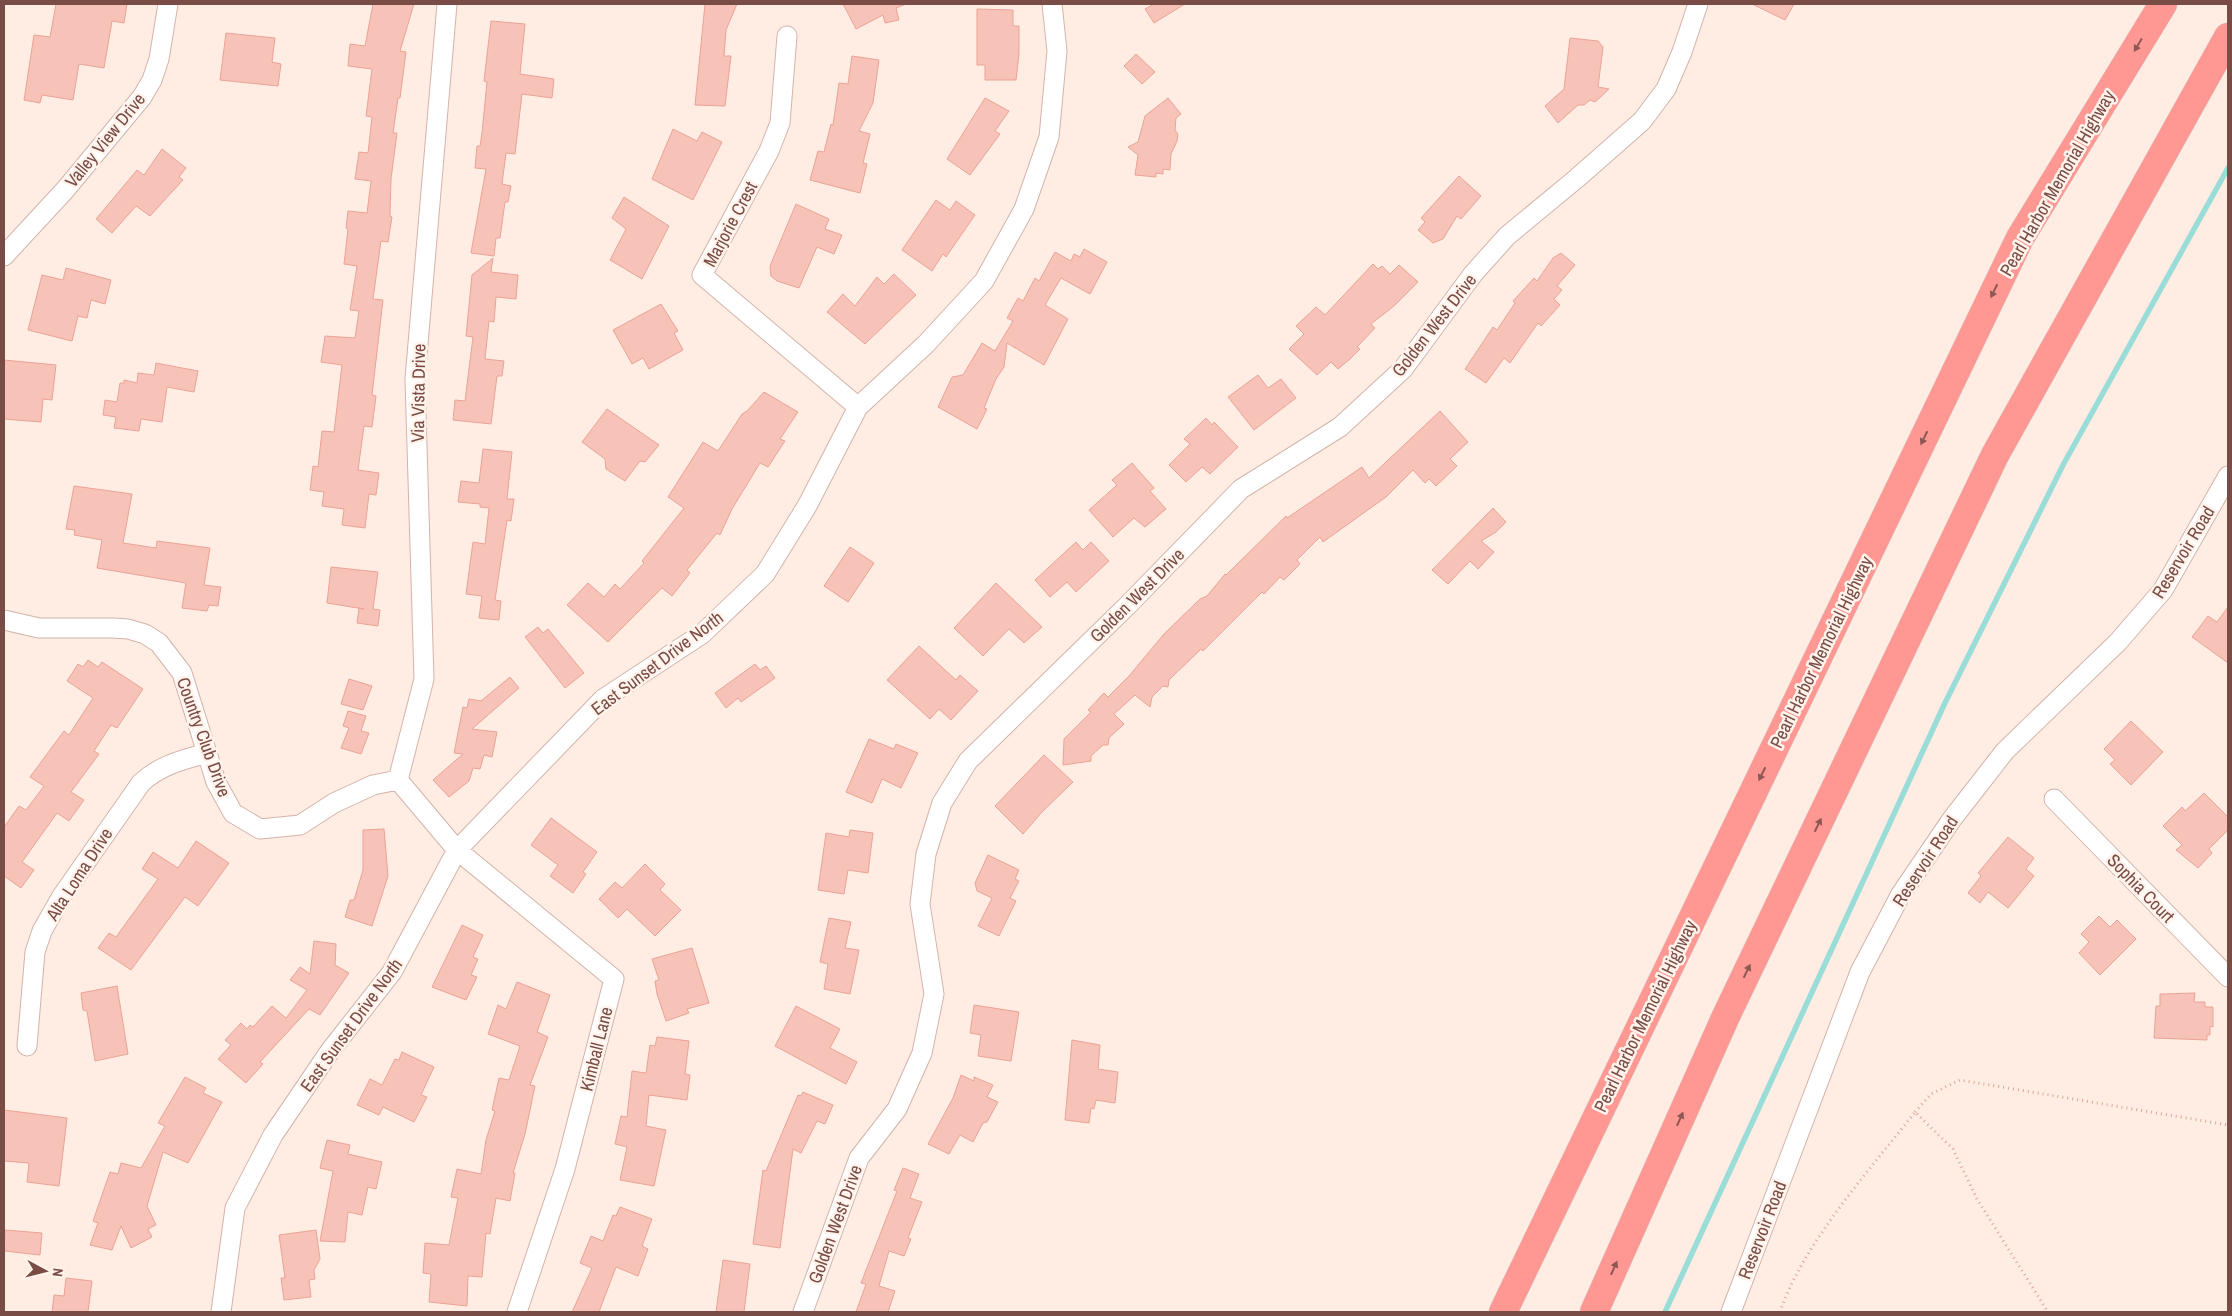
<svg xmlns="http://www.w3.org/2000/svg" width="2232" height="1316" font-family="'Archivo Narrow',sans-serif">
<rect width="100%" height="100%" fill="#ffede3"/>
<g fill="none" stroke-linecap="round" stroke-linejoin="round">
<!-- stream -->
<path stroke="#9addd8" stroke-width="5.5" d="M1665,1312L1944,705L2063,465L2228,168"/>
</g>
<!-- building -->
<path fill="#f7c2b7" stroke="#eba396" d="M56,4H127L124,23L112,21L104,68L79,64L73,100L42,95L40,103L24,100L34,35L50,37Z
M373,4H414L400,51L406,52L400,98H398L393,133H397L391,179L390,216L392,217L388,242L381,241L373,299L383,300L372,395L376,396L372,427L364,426L358,470L379,473L376,495L369,494L365,528L342,525L344,509L322,506L324,492L310,490L313,466L318,467L322,431L334,432L342,365L321,362L325,336L355,338L359,311L350,310L357,266L344,264L348,229L346,228L348,211L367,213L371,181L355,179L359,152L368,153L372,117L366,116L372,69L348,66L350,44L365,46Z
M705,4H737L726,30L724,56H731L725,106L695,105Z
M843,4H906L896,8L899,20L885,23L883,15L856,29Z
M1154,4H1185L1154,23L1145,9Z
M1752,4H1794L1785,20Z
M977,9L1013,10V26H1019V54L1016,80H985V65H977Z
M491,21L525,24L520,74L554,79L552,98L522,94L515,154L506,153L502,184L511,186L508,202H505L500,238H496L494,256L471,253L486,169L475,168L477,146H480L482,133L487,82L484,81Z
M226,33L275,38L272,62L281,64L278,86L220,80Z
M1570,38L1598,41L1603,47L1598,87L1609,89L1595,102L1590,100L1584,105H1578L1558,123L1545,106L1564,89Z
M1136,54L1155,72L1142,84L1124,66Z
M852,56L879,60L873,103L859,131L870,134L863,163L867,164L860,193L810,180L818,151L824,152L831,124L833,125L839,83L848,84Z
M985,98L1009,111L995,131L1000,134L970,175L947,159Z
M1168,98L1181,114L1176,118L1175,130L1178,134L1177,141L1171,154L1170,170L1163,169V174L1156,173V177L1135,175L1138,155L1128,147L1138,142L1145,116Z
M673,129L697,141L702,132L722,142L693,200L652,179Z
M162,149L186,168L179,177L183,180L150,216L136,206L112,233L96,219L137,170L144,175Z
M1459,176L1481,196L1461,219L1457,216L1443,239L1433,243L1418,230L1425,222L1421,218Z
M624,197L669,226L642,279L610,260L626,229L612,218Z
M936,200L950,210L956,201L975,215L946,257L943,254L932,271L902,250Z
M796,204L829,219L825,229L842,235L834,254L817,247L799,288L777,281L771,276L770,266Z
M1084,249L1107,262L1090,294L1061,278L1045,305L1068,319L1044,365L1007,343L1004,367L996,379L984,408L987,409L977,429L938,407L952,377L963,375L982,343L995,351L1013,321L1007,318L1018,298L1023,301L1035,278L1039,281L1055,252L1071,261L1074,254L1080,257Z
M1561,253L1575,265L1557,286L1562,290L1554,299L1560,305L1541,326L1538,323L1510,363L1504,358L1486,383L1465,369L1493,327L1497,330L1515,303L1513,301L1534,278L1537,281L1553,258Z
M493,258L491,272L518,275L516,299L496,297L494,322L489,321L485,359L504,361L502,376H497L491,424L453,420L455,400L465,401L473,337L466,336L472,275Z
M1373,264L1378,269L1382,266L1390,274L1399,265L1418,282L1394,306L1371,324L1375,328L1357,347L1360,349L1350,359L1338,369L1331,362L1317,375L1289,349L1304,334L1296,326L1316,307L1325,315Z
M66,268L111,280L105,304L91,300L87,318L78,316L72,341L28,330L42,275L63,280Z
M894,274L916,295L865,344L827,312L843,294L855,306L877,277L884,284Z
M661,304L678,331L674,333L683,350L649,369L643,358L632,364L613,330Z
M4,360L56,365L52,400L43,399L41,422L4,419Z
M156,363L198,371L194,392L167,387L162,422L141,419L139,431L114,428L116,417L103,415L105,400L117,402L120,383H124V380L137,383L138,373L154,375Z
M1258,375L1268,388L1281,379L1296,398L1254,430L1228,397Z
M764,392L798,412L780,439L785,441L768,467L760,463L732,509L720,535L717,533L687,570L690,573L672,596L662,588L608,642L567,605L588,583L604,597L615,584L620,589L644,563L642,561L684,508L668,497L703,442L718,451L742,414L747,411Z
M607,409L659,445L645,462L640,461L625,481L606,469L605,459L582,442Z
M1440,411L1468,442L1450,459L1457,466L1436,486L1429,479L1425,483L1413,470L1386,497L1323,542L1320,537L1297,560L1300,564L1284,580L1280,577L1264,594L1262,592L1203,651L1201,649L1169,680L1168,687L1163,686L1152,697L1150,707L1135,695L1114,714L1124,724L1109,738L1108,745H1103L1091,756V761L1063,765L1064,739L1091,712L1088,710L1104,693L1108,697L1129,676L1164,634L1200,599L1207,596L1225,574L1226,575L1286,516L1287,518L1362,467L1369,478Z
M1206,418L1212,425L1214,422L1238,447L1210,474L1202,467L1186,482L1169,465L1190,444L1184,439Z
M483,449L512,452L507,499H514L511,521L507,520L495,600L501,601L499,620L479,618L482,596L466,594L473,542L485,544L489,508L480,507V504L458,502L461,481L479,483Z
M1132,463L1154,488L1150,491L1166,509L1145,527L1134,518L1113,537L1089,510L1117,485L1112,480Z
M74,486L132,494L123,543L156,548L157,541L210,548L204,585L221,587L218,606L209,605L207,611L182,608L186,583L97,568L102,540L74,535L75,530L66,529Z
M1493,508L1506,522L1496,532L1481,541L1494,552L1478,569L1470,561L1448,584L1432,570Z
M1076,542L1083,550L1091,542L1109,561L1076,592L1067,582L1050,597L1035,580Z
M850,547L874,563L848,602L824,586Z
M331,567L378,572L373,609L380,610L378,626L357,623L359,608L364,609L327,603Z
M996,583L1042,627L1024,643L1009,629L983,656L954,628Z
M2228,607V663L2192,637L2208,616L2217,622Z
M538,627L543,633L548,629L584,673L565,688L525,637Z
M919,646L956,680L960,675L978,691L951,720L939,709L930,719L887,680Z
M88,660L98,667L102,662L143,689L117,728L111,725L94,751L99,754L71,792L84,800L69,821L57,813L22,862L34,870L21,888L4,876V827L19,806L26,810L44,786L30,777L64,731L69,735L93,698L67,681L78,664L83,667Z
M755,664L760,670L766,666L775,678L741,702L738,698L726,708L715,693Z
M510,677L519,688L472,729L497,732L492,757L484,755L480,769L473,768L469,781L449,797L433,780L463,754L454,753L463,707L467,708L469,699L481,701Z
M349,679L372,686L363,710L341,704Z
M348,711L366,716L361,731L369,733L361,754L341,748L349,728L343,726Z
M2131,721L2163,752L2131,785L2110,764L2115,760L2104,749Z
M869,739L894,749L896,744L918,753L901,788L882,779L872,803L846,792Z
M1044,755L1073,782L1042,812L1023,834L995,806Z
M2204,793L2228,817V830L2209,849L2212,853L2198,868L2176,850L2182,845L2163,826L2182,807L2185,811Z
M551,818L597,852L583,872L586,874L573,893L550,876L558,865L531,845Z
M384,829L388,876L372,926L345,917L350,900H354L363,870V830Z
M850,830L873,833L868,873L848,870L844,894L818,890L826,833L849,837Z
M2008,837L2034,858L2026,869L2034,876L2008,908L1988,892L1980,903L1968,893L1981,876L1978,873Z
M196,841L229,863L198,906L185,897L131,970L98,948L109,933L116,937L158,879L142,869L153,852L178,868Z
M988,855L1019,870L1015,879L1019,881L1010,898L1016,901L999,936L978,926L992,898L977,891L975,883Z
M645,864L665,884L660,890L681,910L655,936L627,909L618,918L599,899L615,882L622,888Z
M2099,916L2110,927L2117,920L2136,939L2100,975L2079,953L2089,942L2081,934Z
M829,918L851,922L845,948L859,950L850,994L824,989L828,964L820,962Z
M462,925L483,935L473,957L478,959L471,975L477,977L466,1000L432,987Z
M314,941L336,944L335,965L349,973L320,1015L309,1009L260,1062L263,1064L246,1083L218,1059L231,1045L225,1040L241,1023L247,1029L250,1025L253,1027L272,1006L286,1018L307,990L290,980L300,967L310,974Z
M692,948L709,1003L687,1009L689,1013L666,1021L657,994L655,981L659,980L652,959Z
M517,982L550,995L537,1032L548,1037L530,1085L535,1086L525,1134L513,1173H515L510,1201L496,1198L490,1234L486,1233L482,1277L468,1276L467,1306L429,1302L431,1274L423,1273L425,1243L449,1245L458,1198L451,1197L457,1169L481,1174L486,1140L495,1111L492,1110L499,1078L509,1080L520,1046L488,1034L498,1005L506,1009Z
M117,986L128,1054L95,1061L87,1011L83,1010L81,993Z
M2195,993L2194,1002H2205V1007H2213V1027L2210,1026V1035H2207V1040L2154,1038L2156,1006H2160V994Z
M974,1005L1019,1012L1011,1061L978,1056L981,1035L970,1033Z
M796,1006L840,1029L830,1048L857,1062L846,1084L775,1046Z
M657,1037L689,1041L685,1074L690,1075L687,1100L649,1095L646,1126L666,1130L654,1186L620,1180L627,1147L615,1144L621,1116L627,1117L632,1071L646,1073L650,1045L655,1046Z
M1072,1040L1100,1045L1098,1069L1118,1072L1115,1103L1096,1100L1094,1109L1091,1108L1089,1123L1065,1120Z
M402,1052L434,1067L421,1095L427,1097L414,1122L383,1107L379,1115L357,1105L370,1079L382,1085L395,1059L399,1060Z
M961,1075L974,1081V1077L993,1085L987,1097L998,1102L987,1122L983,1123L973,1142L960,1135L949,1154L928,1144L953,1098Z
M185,1077L206,1088L203,1093L222,1102L188,1163L163,1152L147,1206L156,1225L148,1229L152,1237L131,1248L121,1226L112,1250L90,1245L98,1223L93,1221L110,1172L118,1174L121,1163L141,1168L165,1126L158,1123Z
M803,1092L833,1105L825,1124L817,1121L801,1153L793,1149L780,1248L753,1244L763,1170L766,1171L798,1095L801,1096Z
M4,1110L67,1118L59,1186L27,1182L29,1163L4,1161Z
M327,1140L350,1145L348,1154L382,1162L376,1189L368,1187L362,1215L348,1212L345,1242L320,1241L333,1171L320,1168Z
M903,1168L919,1174L910,1198L922,1202L908,1238L911,1239L904,1256L889,1251L879,1286L895,1291L888,1312H856L866,1284L861,1283L897,1191L894,1190Z
M620,1207L652,1219L642,1246L648,1249L638,1276L616,1267L599,1312H572L592,1268L580,1263L591,1236L603,1241L613,1215L616,1216Z
M5,1230L42,1233L40,1255L4,1251Z
M316,1230L320,1259L314,1270L315,1279L309,1280L311,1297L284,1300L281,1278H285L279,1235Z
M723,1260L750,1264L744,1312H716Z
M66,1278L92,1281L88,1312H52L54,1295L64,1296Z"/>
<g fill="none" stroke-linecap="round" stroke-linejoin="round">
<defs>
<path id="minor" d="M787,36L780,123L769,151L702,275L858,407
M4,256L65,190L142,97L152,80L159,59L168,4
M4,620L39,628H113L128,629L145,634L159,643L182,673L216,782L233,813L260,829L300,825L334,803L373,785L398,780L457,850L614,979L565,1169L517,1312
M398,780L424,679L415,379L447,4
M2054,799L2228,977
M27,1046L35,952L42,931L62,896L141,783C160,765 183,760 207,753
M221,1312L235,1208L273,1135L330,1051L392,972L457,850L603,699L702,634L765,574L807,506L858,407L926,344L984,281L1024,209L1049,137L1057,51L1052,4
M803,1312L859,1158L897,1109L922,1053L934,994L920,904L926,854L942,803L968,761L1127,606L1241,489L1340,427L1403,369L1473,274L1507,236L1576,179L1642,121L1666,89L1682,52L1698,4
M1731,1312L1860,972L1901,894L1952,819L2005,751L2118,642L2163,590L2228,476"/>
<path id="highway" d="M1503,1312L2020,238L2163,4
M1594,1312L1726,1016L1995,455L2228,37"/>
</defs>
<!-- minor casing -->
<use href="#minor" stroke="#d3b3aa" stroke-width="21"/>
<!-- highway casing -->
<use href="#highway" stroke="#d9cdcb" stroke-width="29"/>
<!-- path -->
<path stroke="#dca59a" stroke-width="3" stroke-dasharray="1 4" stroke-linecap="butt" d="M1915,1112L1931,1094L1960,1080L2228,1125
M1780,1312C1804,1242 1869,1171 1915,1112L1953,1149L1977,1199L2048,1312"/>
<!-- minor -->
<use href="#minor" stroke="#fff" stroke-width="19"/>
<!-- highway -->
<use href="#highway" stroke="#ff9793" stroke-width="28"/>
</g>
<!-- one-way arrows -->
<defs><path id="oneway-solid" d="M-6-.8H1V-3.2L6.5 0L1 3.2V.8H-6Z" transform="scale(1.25)"/></defs>
<g fill="#8d5752">
<use href="#oneway-solid" transform="translate(2138 45) rotate(121)"/>
<use href="#oneway-solid" transform="translate(1994 291) rotate(116)"/>
<use href="#oneway-solid" transform="translate(1924 438) rotate(116)"/>
<use href="#oneway-solid" transform="translate(1762 774) rotate(116)"/>
<use href="#oneway-solid" transform="translate(1818 825) rotate(-64)"/>
<use href="#oneway-solid" transform="translate(1747 971) rotate(-64)"/>
<use href="#oneway-solid" transform="translate(1680 1119) rotate(-66)"/>
<use href="#oneway-solid" transform="translate(1614 1268) rotate(-66)"/>
</g>
<g text-anchor="middle" dominant-baseline="central" stroke-width="5" stroke-linejoin="round" paint-order="stroke">
<!-- street labels -->
<g font-size="18" fill="#794c46" stroke="#fff3eb">
<text transform="translate(105 140) rotate(-51)">Valley View Drive</text>
<text transform="translate(2057 183) rotate(-60)">Pearl Harbor Memorial Highway</text>
<text transform="translate(730 224) rotate(-62)">Marjorie Crest</text>
<text transform="translate(1434 325) rotate(-52)">Golden West Drive</text>
<text transform="translate(418 393) rotate(-89)">Via Vista Drive</text>
<text transform="translate(2183 552) rotate(-59)">Reservoir Road</text>
<text transform="translate(1137 595) rotate(-45)">Golden West Drive</text>
<text transform="translate(1821 652) rotate(-64)">Pearl Harbor Memorial Highway</text>
<text transform="translate(657 663) rotate(-37)">East Sunset Drive North</text>
<text transform="translate(204 737) rotate(70)">Country Club Drive</text>
<text transform="translate(1925 861) rotate(-57)">Reservoir Road</text>
<text transform="translate(79 874) rotate(-57)">Alta Loma Drive</text>
<text transform="translate(2141 888) rotate(46)">Sophia Court</text>
<text transform="translate(1645 1016) rotate(-64)">Pearl Harbor Memorial Highway</text>
<text transform="translate(351 1025) rotate(-54)">East Sunset Drive North</text>
<text transform="translate(596 1049) rotate(-76)">Kimball Lane</text>
<text transform="translate(835 1224) rotate(-70)">Golden West Drive</text>
<text transform="translate(1762 1230) rotate(-69)">Reservoir Road</text>
</g>
</g>
<!-- border -->
<rect width="2232" height="1316" fill="none" stroke="#794c46" stroke-width="10"/>
<!-- north arrow -->
<g transform="translate(45 1271) rotate(97)" stroke="#fff3eb" stroke-width="4" paint-order="stroke">
<path d="M0-4L9 19L0 12L-9 19Z" fill="#794c46"/>
<text y="-8" font-size="14" font-weight="bold" text-anchor="middle" fill="#794c46">N</text>
</g>
</svg>
